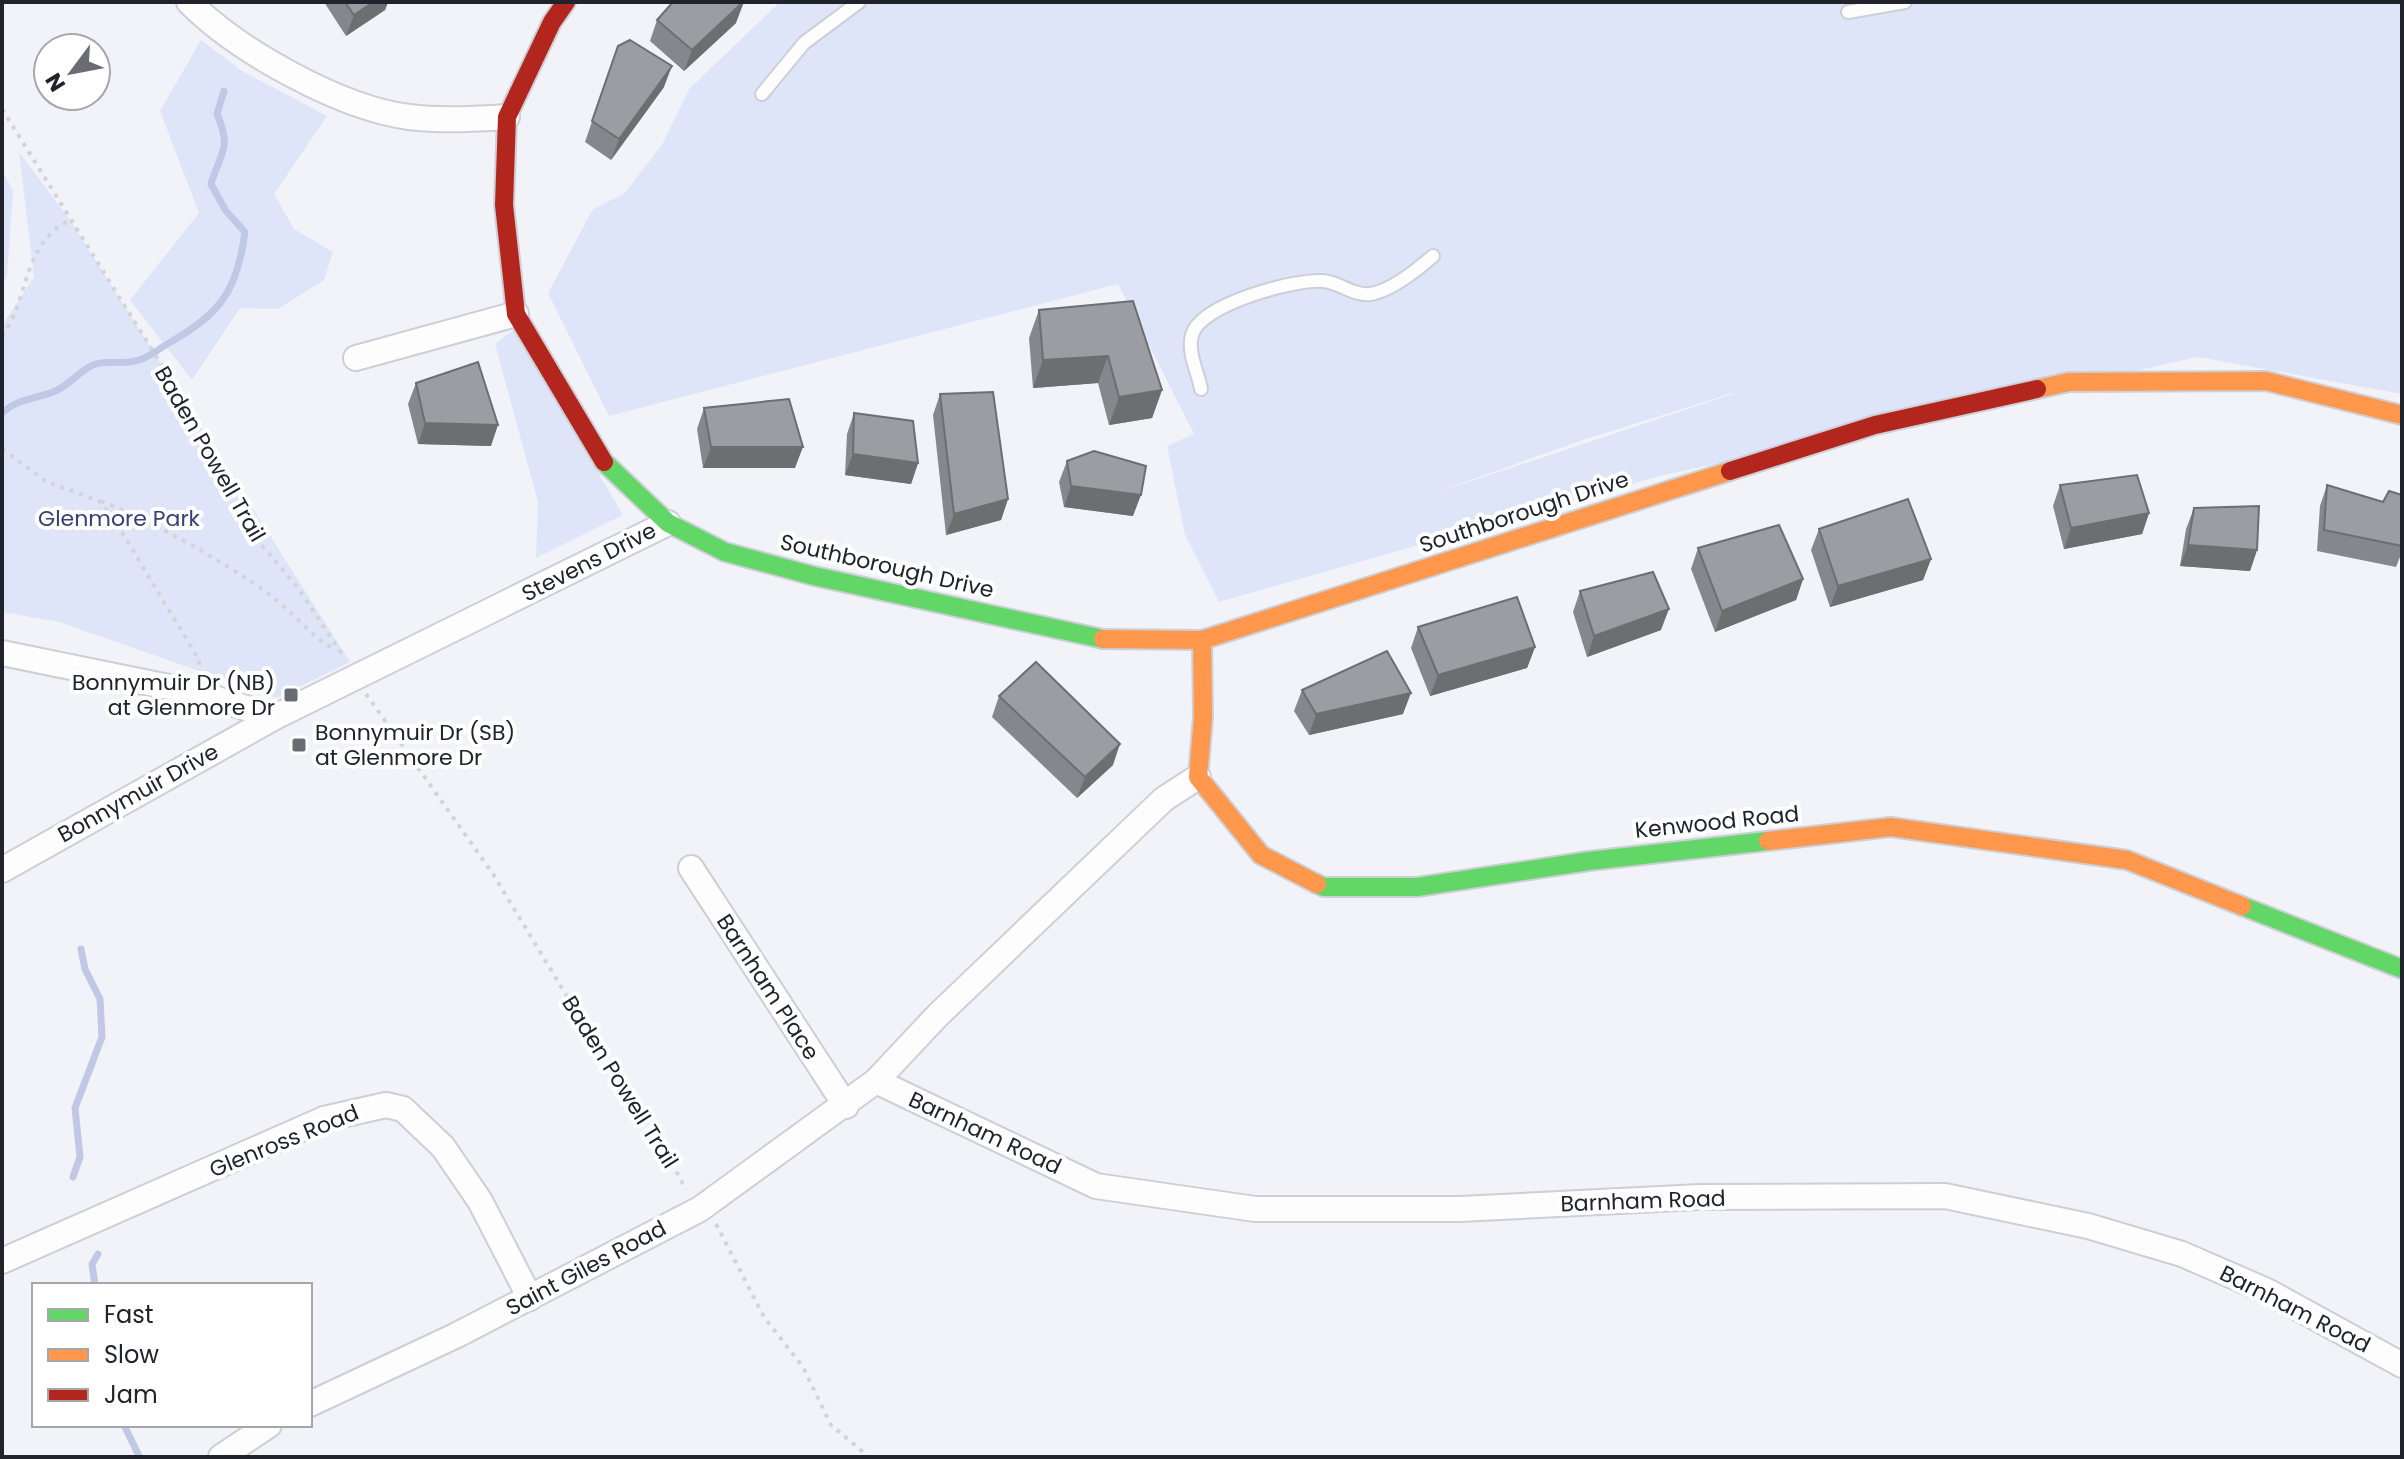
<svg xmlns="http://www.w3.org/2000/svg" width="2404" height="1459" font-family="Poppins,sans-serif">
<rect width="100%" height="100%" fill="#f2f3f9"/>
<!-- green -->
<path fill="#dfe5f8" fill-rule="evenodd" d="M780,2H2402V394L2198,357L1660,476L1219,602L1185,535L1167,446L1194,434L1118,284L609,416L548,293L593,209L625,193L663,143L689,89ZM1733,393V394L1432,494L1577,442Z
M201,40L242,71L327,116L274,194L294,229L333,252L324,280L278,309L240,308L192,380L130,300L199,213L160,111Z
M19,152L70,220L350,662L277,698L59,622L2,612V326L34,277Z
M2,169L13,191L7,277L2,285Z
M514,330L623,515L536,558L538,502L495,344Z"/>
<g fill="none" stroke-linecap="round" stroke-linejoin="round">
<!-- stream -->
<path stroke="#c0c8e5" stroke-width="7" d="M2,413C17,399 34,399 53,392C69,386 79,371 93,365C108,359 126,366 142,359C152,355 160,348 169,343C220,314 237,292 245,232L226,211L211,184C221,151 232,149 217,114L224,91
M73,1177L80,1157L75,1108L102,1037L100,999L85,969L81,949
M95,1285L92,1264L98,1254
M124,1425L139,1456"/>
<defs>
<path id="lane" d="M1848,12L1905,2
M762,94L804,43L859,2
M1201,389C1198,372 1187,352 1192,335C1200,304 1295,279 1323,281C1340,282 1352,296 1370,294C1391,291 1417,270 1433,256"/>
<path id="street" d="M189,2C238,51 340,108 409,117C442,121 475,119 507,117
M356,358L516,314
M2,653L198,693L275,717
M1198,777L1164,799L938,1015L876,1081L1096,1186L1255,1209H1460L1700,1197L1945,1196L2088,1226L2182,1254L2267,1291L2402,1365
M691,868L846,1106
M2,870L275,717L668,523
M2,1261L324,1119L386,1105L403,1109L443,1147L480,1201L530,1298
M310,1404L457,1335L700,1209L876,1081
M221,1457L269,1425"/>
<path id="fast" d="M604,462L668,523L725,552L814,576L1103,639
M1317,884L1324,887H1417L1589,861L1768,841
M2242,906L2402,969"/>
<path id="slow" d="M2037,389L2069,382L2266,381L2402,415
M1103,639L1202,640L1730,471
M1202,640L1203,717L1198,777L1261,855L1317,884
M1768,841L1891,827L2127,860L2242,906"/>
<path id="jam" d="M566,2L552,22L507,117L504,205L516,314L604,462
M1730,471L1875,425L2037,389"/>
</defs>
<!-- lane casing -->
<use href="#lane" stroke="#cdcfd7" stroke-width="16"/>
<!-- street casing -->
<use href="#street" stroke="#cdcfd7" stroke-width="28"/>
<!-- fast casing -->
<use href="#fast" stroke="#cdcfd7" stroke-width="22"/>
<!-- slow casing -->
<use href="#slow" stroke="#cdcfd7" stroke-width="22"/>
<!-- jam casing -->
<use href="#jam" stroke="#cdcfd7" stroke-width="22"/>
<!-- path -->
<path stroke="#d4d4d6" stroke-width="4" stroke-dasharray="4 6" stroke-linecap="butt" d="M2,109L199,425L204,451L234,496L254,536L298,588L344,657
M2,336C30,298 22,243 70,220
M2,449L45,481L99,501L114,519L199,660V671
M101,501C158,524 218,558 269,594C292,611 309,635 335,650
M366,694L493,874L614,1074L669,1157L686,1190
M716,1224L764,1317L803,1367L831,1425L869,1457"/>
<!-- lane -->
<use href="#lane" stroke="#fdfdfe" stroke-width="12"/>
<!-- street -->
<use href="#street" stroke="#fdfdfe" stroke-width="24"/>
<!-- fast -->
<use href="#fast" stroke="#63d668" stroke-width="18"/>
<!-- slow -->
<use href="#slow" stroke="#ff974d" stroke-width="18"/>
<!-- jam -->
<use href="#jam" stroke="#b3261e" stroke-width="18"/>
</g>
<!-- wall -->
<path fill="#85878c" d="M324,2H388L385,10L346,36Z
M657,20L736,23L684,71L650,41Z
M618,46L664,87L611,160L585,142Z
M1039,310L1162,390L1152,418L1109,425L1098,383L1033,388L1029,338Z
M416,383L491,446L418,444L408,404Z
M940,394L1008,499L1001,520L946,535L933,415Z
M704,408L795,468H703L697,429Z
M854,413L918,463L911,484L845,475L847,434Z
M1067,461L1133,516L1064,507L1059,482Z
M2060,485L2149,513L2142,534L2064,549L2053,506Z
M2327,485L2383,502L2402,495V552L2396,567L2317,551L2320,506Z
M2194,508L2257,550L2250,571L2180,566L2186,529Z
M1819,529L1931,559L1923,580L1830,607L1811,550Z
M1698,548L1803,579L1796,600L1715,632L1691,569Z
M1580,591L1661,630L1587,657L1573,612Z
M1418,627L1535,647L1527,668L1430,696L1411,648Z
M1302,690L1403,714L1309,735L1294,711Z
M999,696L1113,765L1077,798L992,717Z"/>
<!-- shaded-wall -->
<path fill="#6c6e72" d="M373,2H388L385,10L346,36L354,15Z
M744,2L736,23L684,71L692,50Z
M672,66L664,87L611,160L619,139Z
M1108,356L1098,383L1033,388L1043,360Z
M1162,390L1152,418L1109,425L1119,397Z
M425,423L498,425L491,446L418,444Z
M711,447H803L795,468H703Z
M853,454L918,463L911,484L845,475Z
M1071,486L1141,495L1133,516L1064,507Z
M1008,499L1001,520L946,535L954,514Z
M2149,513L2142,534L2064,549L2071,528Z
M2188,545L2257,550L2250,571L2180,566Z
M1931,559L1923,580L1830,607L1838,586Z
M1803,579L1796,600L1715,632L1722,611Z
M1669,609L1661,630L1587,657L1594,636Z
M1535,647L1527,668L1430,696L1438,675Z
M1411,693L1403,714L1309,735L1316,714Z
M1120,744L1113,765L1077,798L1085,777Z"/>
<!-- building -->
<path fill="#9b9da3" stroke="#6c6e72" stroke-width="2" d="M345,2H373L354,15Z
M673,2H743L692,50L657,20Z
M630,40L672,66L619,139L592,121L618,46Z
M1133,301L1162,390L1119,397L1108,356L1043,360L1039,310Z
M478,362L498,425L425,423L416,383Z
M993,392L1008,499L954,514L940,394Z
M789,399L803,447H711L704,408Z
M854,413L913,421L918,463L853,454Z
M1094,451L1146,466L1141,495L1071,486L1067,461Z
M2137,475L2149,513L2071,528L2060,485Z
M2327,485L2383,502L2389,491L2402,495V546L2324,530Z
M1908,499L1931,559L1838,586L1819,529Z
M2259,506L2257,550L2188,545L2194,508Z
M1779,525L1803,579L1722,611L1698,548Z
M1653,572L1669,609L1594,636L1580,591Z
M1517,597L1535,647L1438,675L1418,627Z
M1387,651L1411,693L1316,714L1302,690Z
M1036,662L1120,744L1085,777L999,696Z"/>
<!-- markers -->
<g fill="#6a6c74" stroke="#fff" stroke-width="3">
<rect x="283" y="687" width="16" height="16" rx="4"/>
<rect x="291" y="737" width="16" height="16" rx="4"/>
</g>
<g text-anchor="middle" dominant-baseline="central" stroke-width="8" stroke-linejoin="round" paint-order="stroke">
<!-- street labels -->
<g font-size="22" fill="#20232c" stroke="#fff">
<text transform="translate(210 454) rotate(60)">Baden Powell Trail</text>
<text transform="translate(1524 512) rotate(-18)">Southborough Drive</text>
<text transform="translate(589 562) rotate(-27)">Stevens Drive</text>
<text transform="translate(887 566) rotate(13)">Southborough Drive</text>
<text transform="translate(138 793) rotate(-29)">Bonnymuir Drive</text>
<text transform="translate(1717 822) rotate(-6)">Kenwood Road</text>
<text transform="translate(768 987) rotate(57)">Barnham Place</text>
<text transform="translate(620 1082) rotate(58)">Baden Powell Trail</text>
<text transform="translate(985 1133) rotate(25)">Barnham Road</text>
<text transform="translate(284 1141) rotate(-22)">Glenross Road</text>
<text transform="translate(1643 1201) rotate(-2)">Barnham Road</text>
<text transform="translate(586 1268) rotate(-28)">Saint Giles Road</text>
<text transform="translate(2295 1309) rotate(27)">Barnham Road</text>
</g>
<!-- park labels -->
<g font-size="22" fill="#354073" stroke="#fff">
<text x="119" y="518">Glenmore Park</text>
</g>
<!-- poi labels -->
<g font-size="22" fill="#20232c" stroke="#fff" text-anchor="end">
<text x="275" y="682">Bonnymuir Dr (NB)<tspan x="275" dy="25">at Glenmore Dr</tspan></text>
<text x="315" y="732" text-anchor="start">Bonnymuir Dr (SB)<tspan x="315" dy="25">at Glenmore Dr</tspan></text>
</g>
</g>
<!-- border -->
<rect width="2404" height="1459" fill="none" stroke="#20232c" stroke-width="8"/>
<!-- legend -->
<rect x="32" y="1283" width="280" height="144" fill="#ffffff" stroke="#a6a7ab" stroke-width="2"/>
<rect x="48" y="1309" width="40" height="12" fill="#63d668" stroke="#a6a7ab" stroke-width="2"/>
<text x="104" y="1323" font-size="24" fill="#20232c">Fast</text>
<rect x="48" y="1349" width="40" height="12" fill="#ff974d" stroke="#a6a7ab" stroke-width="2"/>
<text x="104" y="1363" font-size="24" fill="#20232c">Slow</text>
<rect x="48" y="1389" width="40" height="12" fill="#b3261e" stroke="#a6a7ab" stroke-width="2"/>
<text x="104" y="1403" font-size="24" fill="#20232c">Jam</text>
<!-- north arrow -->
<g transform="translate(72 72) rotate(238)"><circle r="38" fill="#ffffff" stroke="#a6a7ab" stroke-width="2"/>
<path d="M0-6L14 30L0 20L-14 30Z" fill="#6a6c74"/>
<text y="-12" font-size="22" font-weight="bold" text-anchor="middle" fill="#20232c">N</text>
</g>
</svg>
